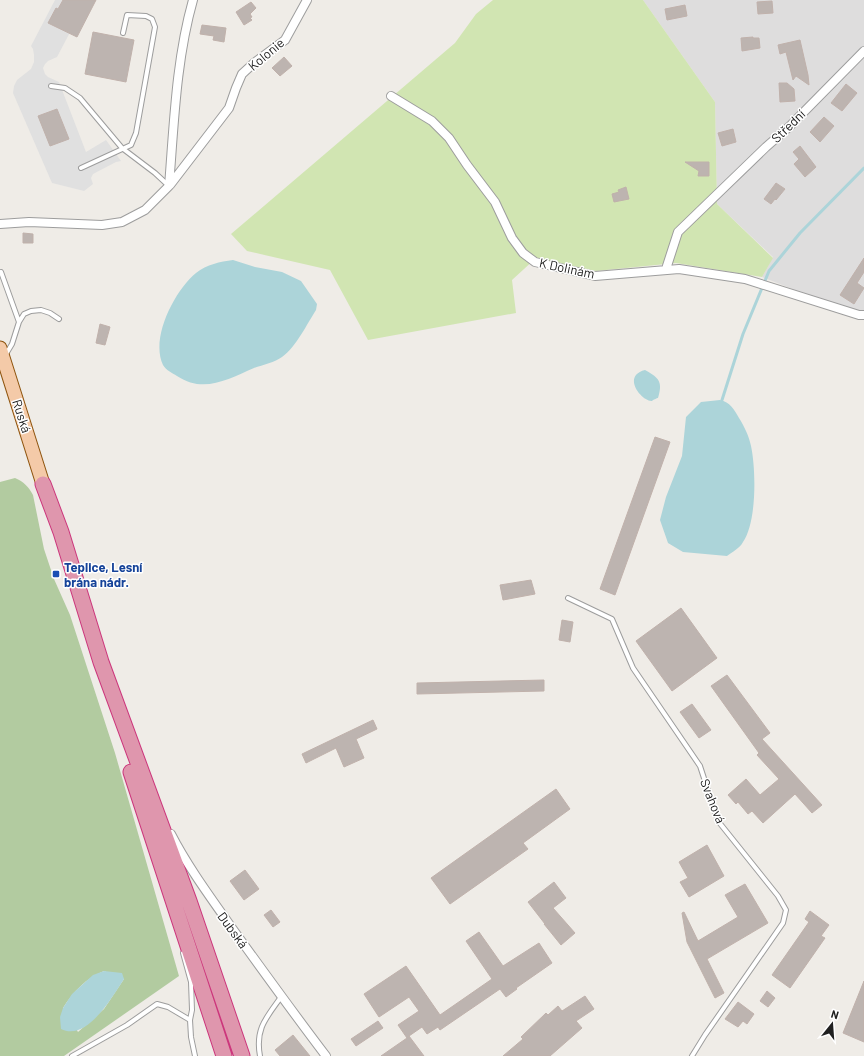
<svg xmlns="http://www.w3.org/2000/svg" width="864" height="1056" font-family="Barlow,sans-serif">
<rect width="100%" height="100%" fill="#efece7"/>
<!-- residential -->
<path fill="#dedddd" d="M643,0H864V317L762,277L773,257L717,204L715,102Z"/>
<!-- grass -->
<path fill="#d1e5b2" d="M493,0H643L715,102L717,204L773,258L762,277L676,263L596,271L536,258L512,280L516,313L368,340L330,270L247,251L231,234L455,43L476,14Z"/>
<!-- forest -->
<path fill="#b2cba0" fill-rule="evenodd" d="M15,478C24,482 28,486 33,495L44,549L54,579L70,615L115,753L179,976L64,1056H0V482ZM104,971L124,979L104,1009L78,1032L63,1008C73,992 86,978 104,971Z"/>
<!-- parking -->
<path fill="#e0e0e0" d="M55,0H87L57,57L48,61L45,64L43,68L45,74L48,77L59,82L86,152L106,140L121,161L116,162L93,174L91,178L93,184L84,191L52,183L13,93L14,86L17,80L31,69L34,62V55L33,49L31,46Z"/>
<!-- water -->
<path fill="#acd4d9" d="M233,260L255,267L282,272L301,281L317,304L316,310C307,324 296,347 282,357C275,362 263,365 254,368C228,379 204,394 177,376C172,373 166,370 163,365C150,338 175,290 196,273C207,264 220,262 233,260Z
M645,370C659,378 663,381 658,398C657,398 653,400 652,401C642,402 621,376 645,370Z
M720,400C730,402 734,409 739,418C744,426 749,436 751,446C756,469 757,522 743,542C740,548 732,552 727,556L683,552L668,543L660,520L666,497L682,456L686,417L701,402Z
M104,971L122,973L124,979C112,997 87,1042 61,1029L60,1017L63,1008L72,994L93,975Z"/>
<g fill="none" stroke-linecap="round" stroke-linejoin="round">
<!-- stream -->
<path stroke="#acd4d9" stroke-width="3" d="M722,400L743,334L769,271L800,233L864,168"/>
</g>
<!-- building -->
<path fill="#bdb4b0" stroke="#c0b1ab" d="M63,0H96L77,37L48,23L56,8L58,9Z
M772,1L773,13L758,14L757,2Z
M251,2L256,8L250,14L252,17L250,18L252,20L244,25L236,12Z
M685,5L687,16L667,20L665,9Z
M202,25L226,28L224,42L213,40L214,36L200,34Z
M93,32L134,40L126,82L85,74Z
M753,37V38H759L760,48L742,51L741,38Z
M800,40L808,75L809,85L796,76L793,80L786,52L780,54L778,45Z
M284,57L292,66L280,76L272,68Z
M779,83H787L794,89L795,101L780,102Z
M846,84L857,93L842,111L831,103Z
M57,109L69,139L50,146L38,116Z
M824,117L834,126L820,142L810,132Z
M733,129L736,142L722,146L718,133Z
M800,146L816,167L805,177L794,164L799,159L793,152Z
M685,162H709V176H698L699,171Z
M776,183L785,189L776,200L775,199L771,204L764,199Z
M626,187L629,199L614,202L612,194L619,192L618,190Z
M23,233L33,234V243H23Z
M864,258V272L857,283L864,288L854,304L840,295Z
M100,324L110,327L105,345L96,343Z
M655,437L670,442L615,595L600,589Z
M531,580L535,594L503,600L500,585Z
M681,608L717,658L672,691L636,641Z
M562,620L573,622L570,642L559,640Z
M727,675L770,733L762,739L822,805L812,813L795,794L763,823L752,811L748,814L738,802L736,804L728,795L746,779L760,795L779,779L757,755L759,753L711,686Z
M544,680V691L417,694V683Z
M692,704L711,730L699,738L680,712Z
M373,720L377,729L356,739L364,758L344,767L336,748L306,763L302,754Z
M556,789L570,809L523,843L528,849L450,904L431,878Z
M707,845L724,876L689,897L680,882L688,878L679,862Z
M245,870L259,889L244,900L230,881Z
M554,882L566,898L553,908L575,933L561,945L544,924H545L528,902Z
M745,884L768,923L707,959L724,993L715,998L687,942L682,913L684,912L698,941L738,917L725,895Z
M271,910L280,922L273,927L264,915Z
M810,911L829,925L821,936L825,938L790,988L772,975L809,922L805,919Z
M479,932L503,966L539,943L552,963L516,988L517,989L506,997L500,989L440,1030L438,1027L427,1034L422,1027L409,1036L424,1056H381L407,1038L398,1025L419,1011L409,997L379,1017L364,994L406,966L440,1015L492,979L466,941Z
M864,981V1042L843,1033Z
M767,991L775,998L768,1007L760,1001Z
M585,996L594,1009L576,1021L582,1028L550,1056H503L523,1039L521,1037L546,1013L548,1015L558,1006L562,1011Z
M738,1002L754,1014L747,1024L743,1021L738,1027L725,1019Z
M378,1021L383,1028L356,1046L351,1039Z
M293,1035L310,1056H280L275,1050Z"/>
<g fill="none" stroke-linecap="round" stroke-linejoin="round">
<defs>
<path id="lane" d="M51,86L65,88L80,98L122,148L155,173L169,186
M81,168L131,145L136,133L155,27L152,19L146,16L127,15L123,33
M1,272L19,322
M6,354L12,344L19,322L24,314L31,311L41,310L50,313L59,319
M568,598L612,619L633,668L700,766L718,821L778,896L786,910L783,923L705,1035L692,1056
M183,953L191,982L192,1010L190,1020L191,1037L195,1056
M72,1056L127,1025L157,1004L168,1007L190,1020
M260,1056C255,1029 266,1018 281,997"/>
<path id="street" d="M391,96L432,121L449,138L467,165L495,202L512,238L523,253L535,262L595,276L679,269L745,279L859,315H864
M170,185L229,108L236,88L242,74L254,63L285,40L307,0
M0,224L29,222L102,225L122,222L145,210L169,186C174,124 176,60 193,0
M666,269L678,232L766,147L790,126L864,51
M171,834C188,867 211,898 232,928C263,971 294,1014 326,1056"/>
<path id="primary" d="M0,348L43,484"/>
<path id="highway" d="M43,484L61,532L101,662L189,901L242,1056
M131,772L224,1056"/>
</defs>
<!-- lane casing -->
<use href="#lane" stroke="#9d9d9d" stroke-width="6"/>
<!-- street casing -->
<use href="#street" stroke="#9d9d9d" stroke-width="10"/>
<!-- primary casing -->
<use href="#primary" stroke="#8e540e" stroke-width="15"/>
<!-- highway casing -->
<use href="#highway" stroke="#cc367c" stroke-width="17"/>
<!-- lane -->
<use href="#lane" stroke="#fff" stroke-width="4"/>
<!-- street -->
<use href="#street" stroke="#fff" stroke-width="8"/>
<!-- primary -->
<use href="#primary" stroke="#f4caa8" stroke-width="13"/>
<!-- highway -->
<use href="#highway" stroke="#df96ad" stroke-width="15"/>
</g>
<!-- markers -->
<rect fill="#1a4fb4" stroke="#fff" stroke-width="1.5" x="52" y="570" width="8" height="8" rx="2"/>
<g text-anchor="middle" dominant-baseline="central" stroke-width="3" stroke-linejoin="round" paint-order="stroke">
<!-- street labels -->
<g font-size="13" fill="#202020" stroke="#fff">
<text transform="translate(266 54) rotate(-40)">Kolonie</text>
<text transform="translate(788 126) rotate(-44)">Střední</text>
<text transform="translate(567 268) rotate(12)">K Dolinám</text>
<text transform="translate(22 416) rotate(72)">Ruská</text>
<text transform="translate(713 801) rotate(68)">Svahová</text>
<text transform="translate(233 930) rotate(54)">Dubská</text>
</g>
<!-- transit labels -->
<g font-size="13" font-weight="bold" fill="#164399" stroke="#fff" text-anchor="start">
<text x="64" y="567">Teplice, Lesní<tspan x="64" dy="15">brána nádr.</tspan></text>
</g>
</g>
<!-- north arrow -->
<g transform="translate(832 1024) rotate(17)" stroke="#ffffff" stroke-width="3" paint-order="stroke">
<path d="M0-3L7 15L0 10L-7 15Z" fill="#202020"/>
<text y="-6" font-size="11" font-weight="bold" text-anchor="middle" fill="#202020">N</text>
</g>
</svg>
